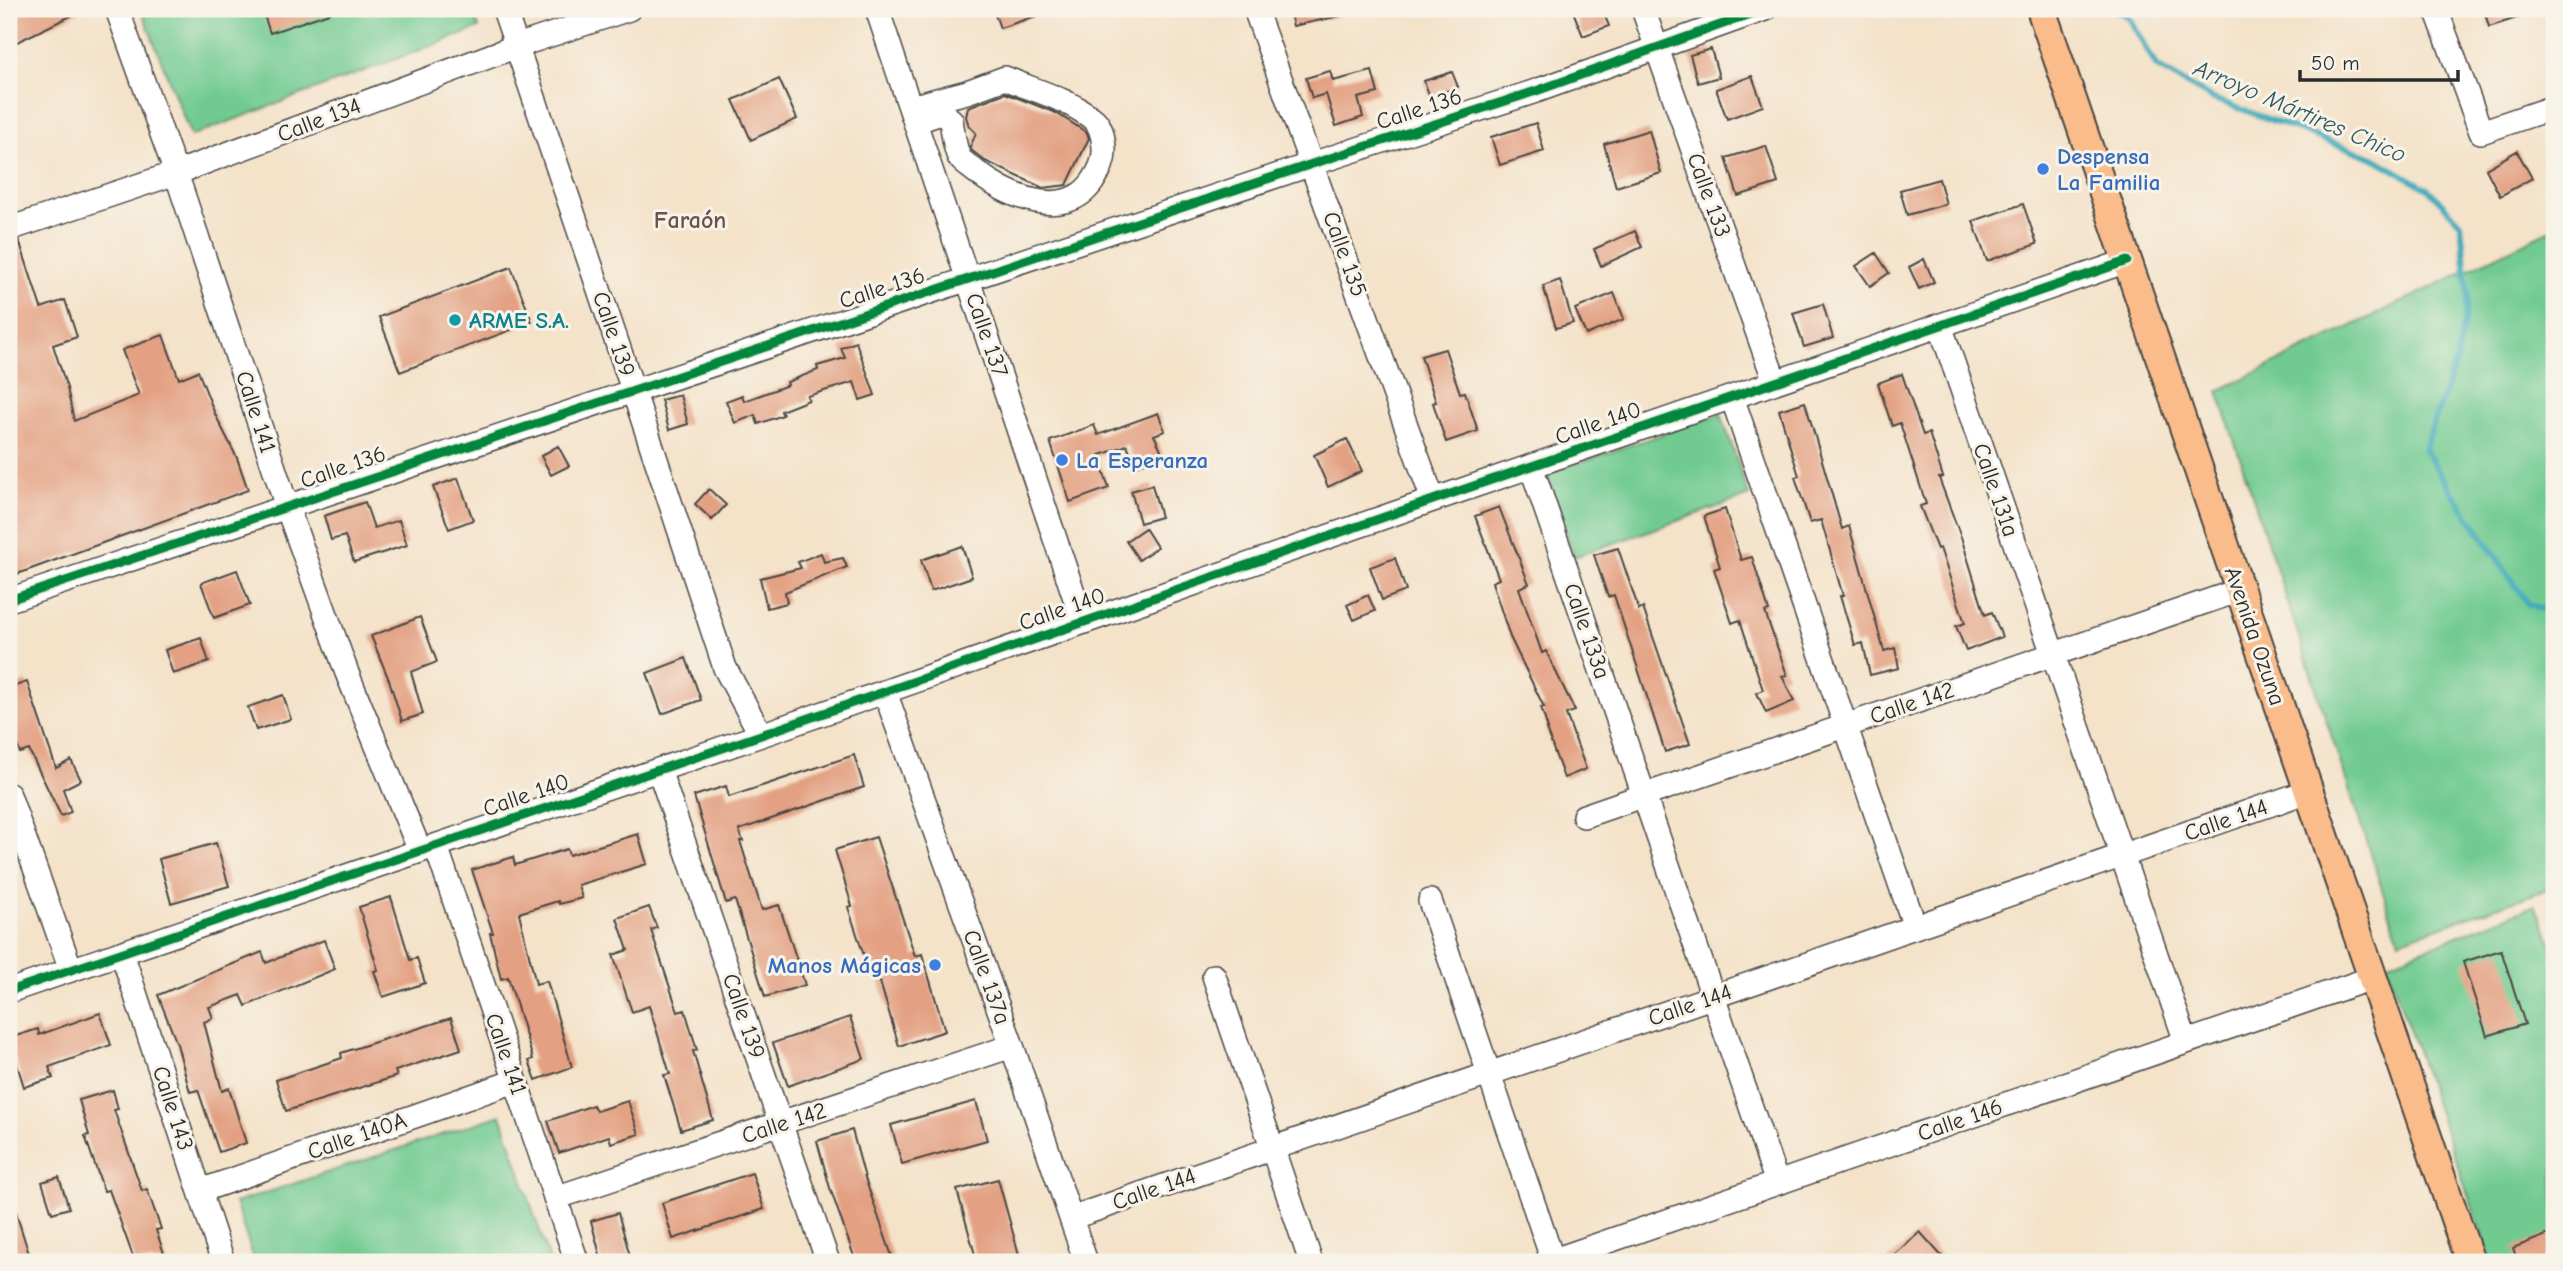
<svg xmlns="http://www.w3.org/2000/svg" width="2563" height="1271" font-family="'Comic Neue',sans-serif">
<rect width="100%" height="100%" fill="#f7f3e8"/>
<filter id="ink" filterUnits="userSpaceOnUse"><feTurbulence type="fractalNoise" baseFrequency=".0143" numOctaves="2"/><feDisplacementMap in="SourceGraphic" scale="14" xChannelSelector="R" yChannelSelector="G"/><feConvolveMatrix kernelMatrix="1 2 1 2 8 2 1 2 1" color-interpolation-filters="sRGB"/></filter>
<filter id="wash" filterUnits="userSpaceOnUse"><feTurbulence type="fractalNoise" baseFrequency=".00686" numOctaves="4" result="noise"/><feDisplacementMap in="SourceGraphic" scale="28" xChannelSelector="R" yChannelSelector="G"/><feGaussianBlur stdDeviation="1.57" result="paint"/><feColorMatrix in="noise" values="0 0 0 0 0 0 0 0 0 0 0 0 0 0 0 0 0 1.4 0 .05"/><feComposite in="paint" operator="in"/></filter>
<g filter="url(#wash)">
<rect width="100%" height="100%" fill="#f4e2c9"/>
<!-- green -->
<path fill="#71cb91" stroke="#4e7b5e" stroke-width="2" d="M141,9H473L479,28L191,136Z
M2554,228V894L2551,888L2399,941L2218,391Z
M1721,414L1749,496L1574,557L1546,474Z
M2535,905L2554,950V1262H2492L2386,964Z
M501,1115L550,1262H255L235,1203Z"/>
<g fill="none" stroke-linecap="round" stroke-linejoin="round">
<!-- stream -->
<path stroke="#3caaba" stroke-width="6" d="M2114,9L2129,18L2157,67L2211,98L2374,158L2428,189L2461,223L2468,298L2457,358L2424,450L2528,604L2554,613"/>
</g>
<g id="blocks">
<!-- building -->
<path fill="#e3a082" d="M9,9H85L9,46Z
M262,9H332V12L270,33Z
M993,9H1047L1048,12L1000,28Z
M1289,9H1339L1340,16L1293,26Z
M1572,9H1602L1609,26L1583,36Z
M2484,9H2534L2535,12L2489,27Z
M1711,49L1719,77L1698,83L1690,55Z
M1330,71L1333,81L1372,71L1378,93L1358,98L1363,117L1336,126L1326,94L1312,98L1306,78Z
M1452,72L1458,87L1430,97L1424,81Z
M1752,76L1763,106L1727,119L1716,89Z
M779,79L797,119L751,140L733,100Z
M1005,93L1056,113L1086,132L1089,138L1067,185L1043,188L985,161L971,150L970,147L976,133L969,126L966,117L968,107Z
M1536,123L1544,151L1500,165L1491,137Z
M1649,130L1661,173L1616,187L1604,144Z
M1766,146L1778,183L1738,196L1726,158Z
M2517,151L2532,178L2500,196L2486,169Z
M1939,179L1946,204L1907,215L1900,190Z
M2023,204L2037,244L1987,261L1973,221Z
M1635,231L1642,247L1601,266L1594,249Z
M19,240L41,308L65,300L77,337L53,345L67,388L74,421L139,395L122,350L163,335L179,379L198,371L215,414L237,458L248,490L9,577V243Z
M1876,253L1889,273L1870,286L1856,266Z
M1924,259L1934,282L1919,289L1909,267Z
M511,267L532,322L400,372L379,317Z
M1560,280L1573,323L1556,328L1543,286Z
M1614,293L1624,319L1586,335L1575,309Z
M1823,304L1833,338L1804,347L1793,313Z
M856,342L875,395L860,400L854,382L807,396L809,400L781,411L783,415L758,424L755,415L735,423L726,401L742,395L744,401L788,385L787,382L818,370L817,366L845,358L841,348Z
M1445,349L1460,393L1465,392L1478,431L1446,442L1433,403L1436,402L1421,356Z
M1902,374L1923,435L1929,433L1943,477L1939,478L1962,540L1985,615L1992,612L2002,637L1966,651L1956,626L1965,623L1940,548L1937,549L1920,506L1926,504L1900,423L1892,426L1878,383Z
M680,395L688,424L669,430L661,400Z
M1805,402L1842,529L1849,526L1884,651L1895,648L1899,668L1870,675L1863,643L1855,645L1840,596H1843L1821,520L1810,523L1795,477L1799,476L1779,410Z
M1158,413L1165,431L1154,435L1163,454L1137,466L1127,445L1098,456L1109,488L1070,502L1050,441L1094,425L1098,435Z
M1347,439L1362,471L1328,487L1314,455Z
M558,446L569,466L551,475L541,456Z
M458,478L473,520L449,529L433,487Z
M1152,485L1161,517L1140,523L1131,491Z
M709,489L726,505L712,520L695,504Z
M365,502L374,528L399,520L407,545L354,562L345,536L331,540L324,516Z
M1499,507L1529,584L1519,588L1542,653L1546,651L1575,711L1566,714L1586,769L1564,778L1546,729H1548L1541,707H1544L1510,637L1492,582L1499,579L1475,516Z
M1725,509L1741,560L1752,557L1769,611L1765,612L1787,675L1782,676L1794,701L1766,713L1757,693L1763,690L1740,620L1732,623L1714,569L1720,567L1704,516Z
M1145,528L1157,547L1139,560L1126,541Z
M962,546L972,577L931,591L921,560Z
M1618,548L1639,610L1643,608L1690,744L1665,752L1614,595L1608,597L1594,555Z
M821,553L824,562L843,558L847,567L785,592L787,603L767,608L760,578L801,568L798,562Z
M1395,558L1406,591L1382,600L1370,567Z
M237,570L250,605L214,618L201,583Z
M1368,595L1375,611L1354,620L1347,605Z
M420,617L437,662L411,672L423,714L402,721L389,680L371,636Z
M201,638L209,662L173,674L165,650Z
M686,658L701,700L662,714L647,673Z
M27,682L56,768L71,760L81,780L63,789L71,812L61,816L29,750L20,753L9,720V688Z
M283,695L291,719L256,730L248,707Z
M854,755L864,787L739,830L743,841H740L762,910L779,905L805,985L765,997L735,900L726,903L694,796L726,786L729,797Z
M638,834L647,864L578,885L582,898L559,904L558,901L519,913L536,984L547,981L572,1067L536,1080L529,1061L533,1059L508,977L501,979L490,933H493L472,870L513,857L515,865L567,849L569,855Z
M876,837L915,956L922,954L945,1031L899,1046L874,962L867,965L848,907L852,906L835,850Z
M216,843L229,886L171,903L159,859Z
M391,897L410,960L417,958L425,983L383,997L374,971L378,970L359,907Z
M649,907L657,928L651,930L678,1012L685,1010L697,1050L693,1051L713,1120L681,1130L664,1075L670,1074L649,1006L632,1012L613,955L628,950L617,918Z
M324,940L335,969L246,1006L241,995L209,1007L213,1018L204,1022L222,1091L229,1088L246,1143L219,1152L198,1090L190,1092L177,1044L158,995L262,952L266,963Z
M2501,950L2525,1024L2487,1036L2463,962Z
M100,1013L111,1045L49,1067L53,1078L24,1087L15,1058L9,1060V1038L38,1029L39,1035Z
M850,1017L864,1059L788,1086L773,1043Z
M451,1018L461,1049L395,1071L397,1076L286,1111L276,1080L342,1058L341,1053Z
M113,1090L118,1109L114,1110L142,1191L147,1189L161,1229L156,1230L167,1262H135L109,1190L104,1191L85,1136L89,1135L79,1100Z
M628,1101L639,1134L611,1143L609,1136L559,1153L548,1121L593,1105L596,1111Z
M976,1101L987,1140L902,1164L891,1125Z
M852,1130L865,1178L894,1262H856L830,1188L817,1141Z
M752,1173L764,1209L673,1239L662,1203Z
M59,1177L69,1208L52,1213L42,1182Z
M998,1179L1021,1262H977L957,1190Z
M9,1203H13L29,1254L9,1260Z
M618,1213L630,1256L602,1262L591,1221Z
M1920,1232L1947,1262H1886Z
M2554,1232V1262H2518L2513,1248Z"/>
</g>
</g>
<g filter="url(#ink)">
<use href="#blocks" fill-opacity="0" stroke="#494643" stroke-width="2"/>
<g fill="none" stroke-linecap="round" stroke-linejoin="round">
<defs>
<path id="minor" d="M117,9L176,173L287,507L347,673L420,851
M504,9L633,390L725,668L761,735
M877,9L1083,622
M1255,9L1433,500
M1643,9L1775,382
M2436,9L2481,132L2554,107
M910,107L967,92L1005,78C1033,90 1068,99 1092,118C1101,124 1103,136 1104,147C1105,159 1100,171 1093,181C1065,223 1005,195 975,171C970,167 962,162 959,157C954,147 953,131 951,120L941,113L915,122
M9,229L176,173L517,46L629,9
M1940,325L2186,1042
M1732,397L1915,927
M1531,466L1777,1183
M9,600L1312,164L1536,91L1765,9
M885,692L1012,1046L1086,1262
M659,770L828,1262
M9,795L71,970
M1584,816L2240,590
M436,846L577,1262
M1430,901L1553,1261
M122,953L223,1262
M1214,976L1311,1262
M9,991L761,735L1433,500L2127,261
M200,1191L515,1081
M555,1198L1012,1046
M1071,1218L2309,791
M1548,1262L2372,978"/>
<path id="major" d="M2041,9L2470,1262"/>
</defs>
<!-- minor casing -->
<use href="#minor" stroke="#494643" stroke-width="26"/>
<!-- major casing -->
<use href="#major" stroke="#494643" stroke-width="32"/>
<!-- minor -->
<use href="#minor" stroke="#fff" stroke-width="23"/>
<!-- major -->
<use href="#major" stroke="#fabc8b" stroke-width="28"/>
<defs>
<path id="cycleway" d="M9,600L1312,164L1536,91L1765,9
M9,991L761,735L1433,500L2127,261"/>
</defs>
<!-- cycleway casing -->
<use href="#cycleway" stroke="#f7f3e8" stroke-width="13"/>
<!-- cycleway -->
<use href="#cycleway" stroke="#00873e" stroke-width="9"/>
</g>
</g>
<!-- markers -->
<g fill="#3f7fe0" stroke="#f7f3e8" stroke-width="2.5">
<circle cx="2043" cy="169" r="7"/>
<circle cx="1062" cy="460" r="7"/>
<circle cx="935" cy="965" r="7"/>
</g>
<circle fill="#0f9aa8" stroke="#f7f3e8" stroke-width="2.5" cx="455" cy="320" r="7"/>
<g text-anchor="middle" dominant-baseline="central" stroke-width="6" stroke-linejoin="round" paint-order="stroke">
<!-- street labels -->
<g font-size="23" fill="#2b2b2b" stroke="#f7f3e8">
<text transform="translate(1419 109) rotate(-18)">Calle 136</text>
<text transform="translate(319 120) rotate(-21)">Calle 134</text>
<text transform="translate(1709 195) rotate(70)">Calle 133</text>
<text transform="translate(1345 254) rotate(70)">Calle 135</text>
<text transform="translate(882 288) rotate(-18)">Calle 136</text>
<text transform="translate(614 334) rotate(71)">Calle 139</text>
<text transform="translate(987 335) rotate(71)">Calle 137</text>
<text transform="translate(256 412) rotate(72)">Calle 141</text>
<text transform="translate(1598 423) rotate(-19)">Calle 140</text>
<text transform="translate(343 467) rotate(-19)">Calle 136</text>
<text transform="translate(1996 490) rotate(71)">Calle 131a</text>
<text transform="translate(1062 609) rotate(-19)">Calle 140</text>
<text transform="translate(1587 631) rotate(71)">Calle 133a</text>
<text transform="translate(2255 636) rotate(71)">Avenida Ozuna</text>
<text transform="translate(1912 703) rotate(-19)">Calle 142</text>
<text transform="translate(526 795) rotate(-19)">Calle 140</text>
<text transform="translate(2226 820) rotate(-19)">Calle 144</text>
<text transform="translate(987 977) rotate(70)">Calle 137a</text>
<text transform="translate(1690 1005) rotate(-19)">Calle 144</text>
<text transform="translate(744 1016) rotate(71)">Calle 139</text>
<text transform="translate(506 1054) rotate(71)">Calle 141</text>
<text transform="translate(173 1108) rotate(72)">Calle 143</text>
<text transform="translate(1960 1120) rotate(-19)">Calle 146</text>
<text transform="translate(784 1123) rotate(-18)">Calle 142</text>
<text transform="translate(357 1136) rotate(-19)">Calle 140A</text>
<text transform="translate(1154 1189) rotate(-19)">Calle 144</text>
</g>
<!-- shop labels -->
<g font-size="23" font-weight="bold" fill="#366cbe" stroke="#f7f3e8" text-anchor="start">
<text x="2057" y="156">Despensa<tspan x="2057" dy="26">La Familia</tspan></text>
<text x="1076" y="460">La Esperanza</text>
<text x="921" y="965" text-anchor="end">Manos Mágicas</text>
</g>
<!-- culture labels -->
<g font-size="23" font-weight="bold" fill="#0d838f" stroke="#f7f3e8" text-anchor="start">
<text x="469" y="320">ARME S.A.</text>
</g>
<!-- water labels -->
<g font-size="24" font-style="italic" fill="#31575d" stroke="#f7f3e8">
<text transform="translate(2300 111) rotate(23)">Arroyo Mártires Chico</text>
</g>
<!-- neighbourhood labels -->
<g font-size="24" font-weight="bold" fill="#6b5449" stroke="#f7f3e8">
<text x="690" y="220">Faraón</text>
</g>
</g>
<!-- margin -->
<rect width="2563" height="1271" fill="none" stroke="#f7f3e8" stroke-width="35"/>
<!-- scale -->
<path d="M2300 70v10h158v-10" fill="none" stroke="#2b2b2b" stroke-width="3.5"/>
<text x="2311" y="70" font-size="21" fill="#2b2b2b" stroke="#f7f3e8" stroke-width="5" paint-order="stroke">50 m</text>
</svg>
